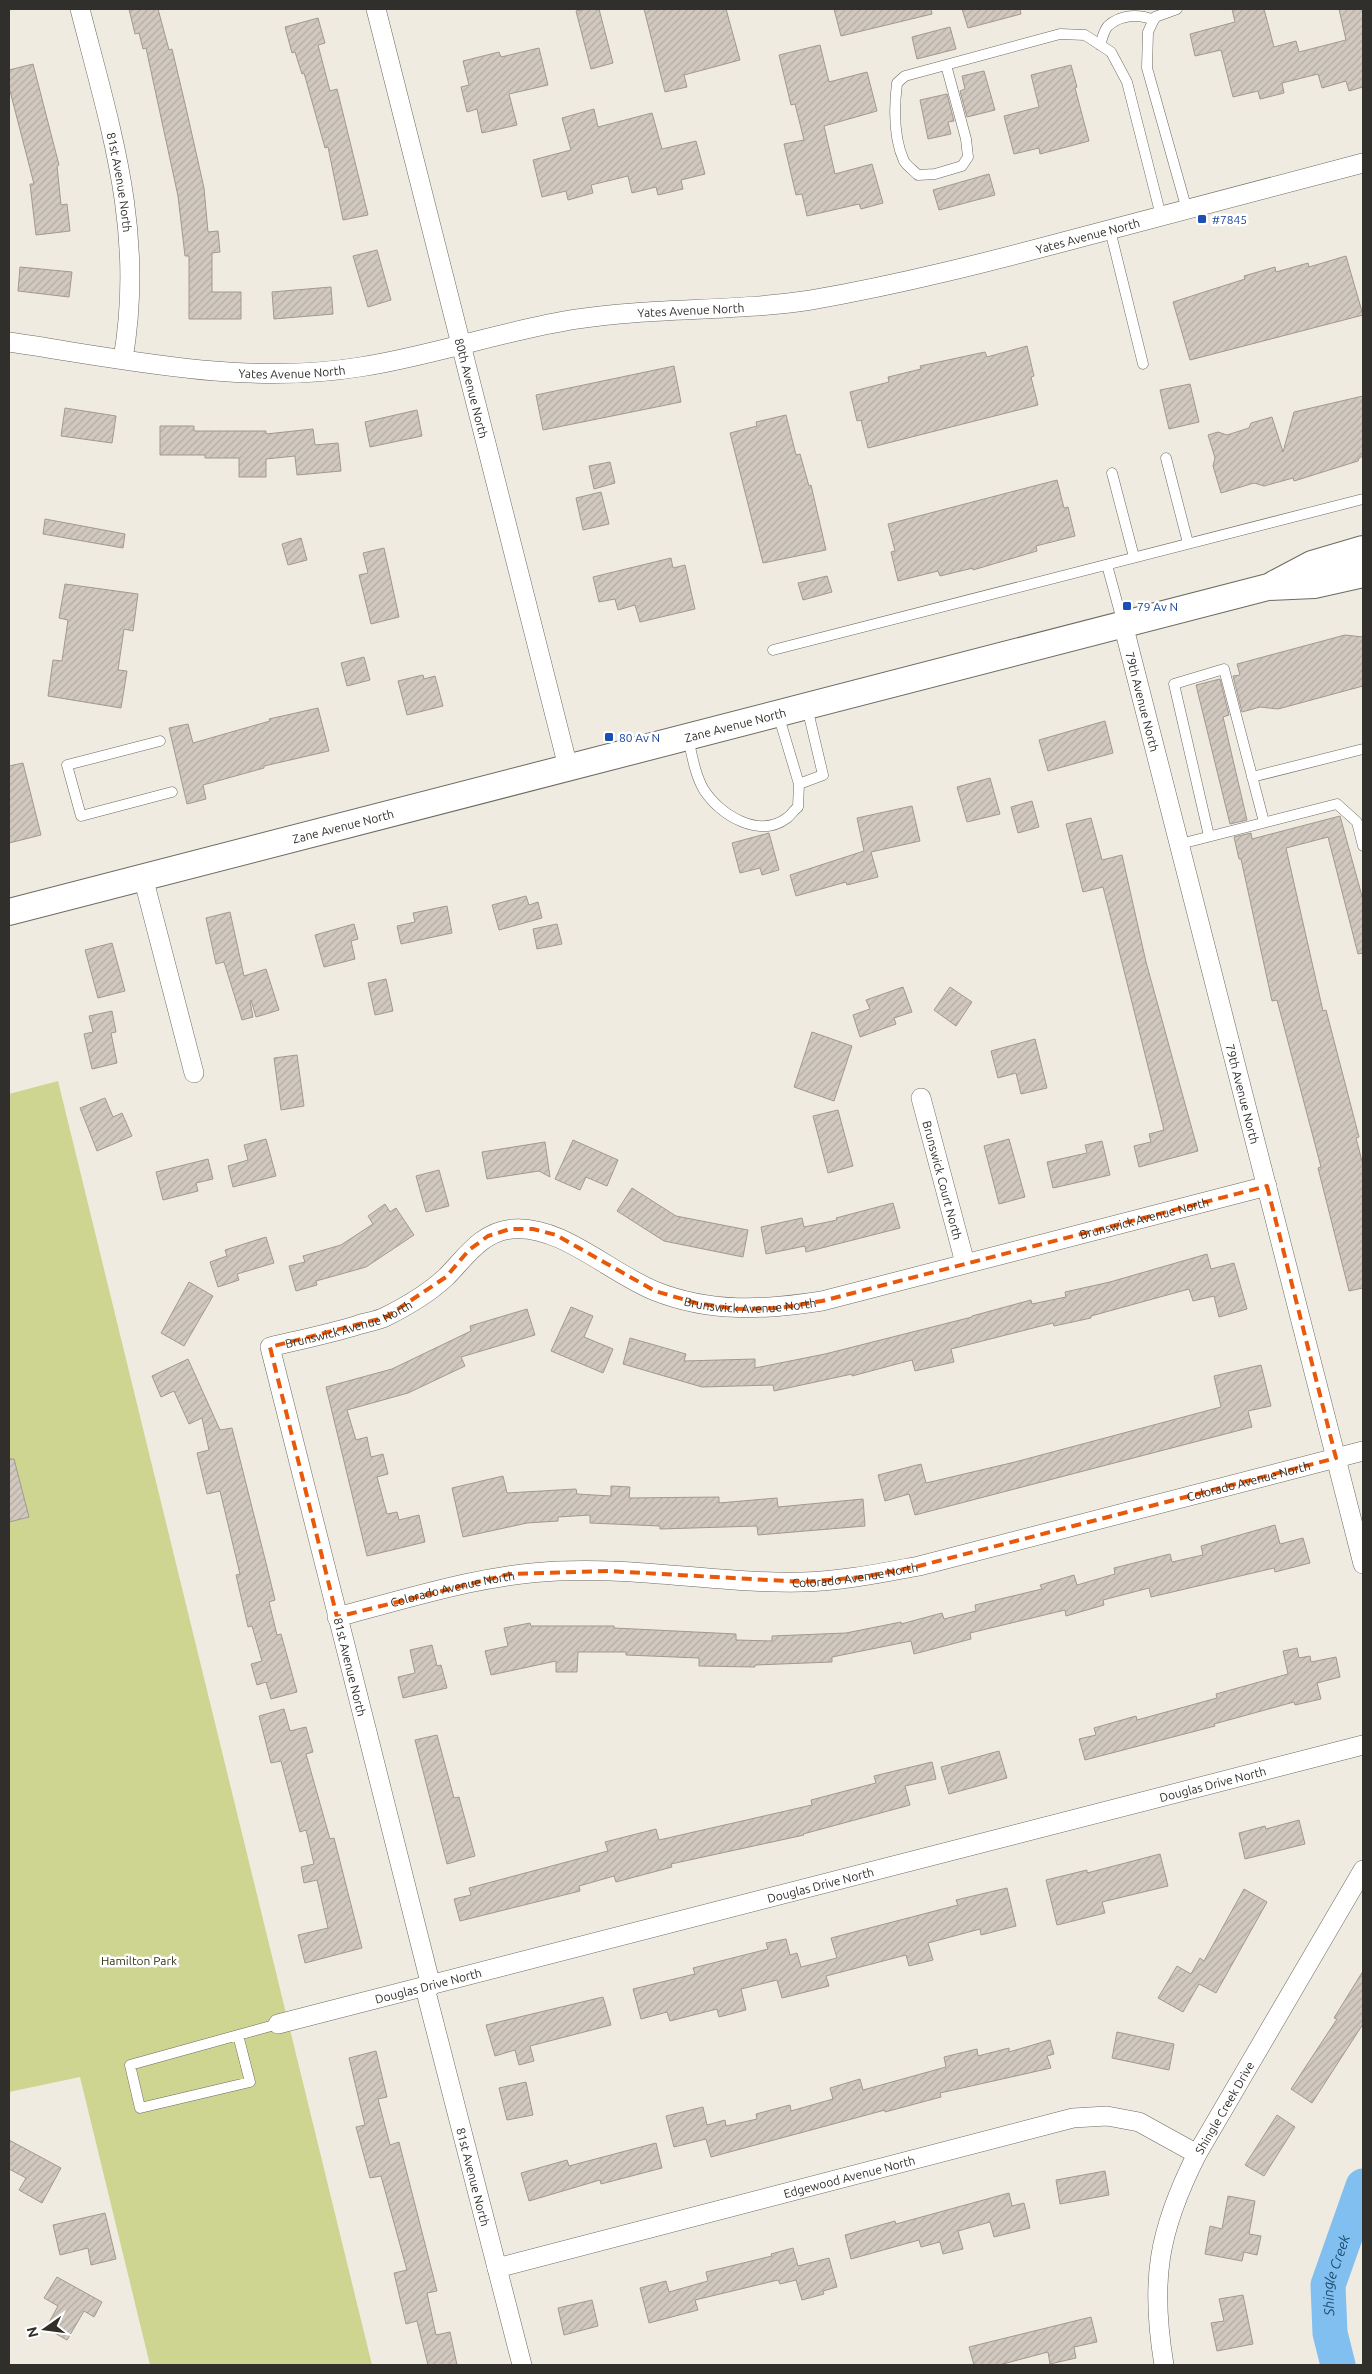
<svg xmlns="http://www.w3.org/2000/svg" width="1372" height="2374" font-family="Ubuntu,sans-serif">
<defs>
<pattern id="building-hatch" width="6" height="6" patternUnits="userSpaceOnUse" patternTransform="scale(1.25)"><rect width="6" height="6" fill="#d1c8bf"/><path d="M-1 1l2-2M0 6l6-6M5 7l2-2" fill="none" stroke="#b4aca4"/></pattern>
</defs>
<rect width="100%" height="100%" fill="#efebe0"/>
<!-- park -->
<path fill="#cdd591" d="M58,1081L372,2365H150L80,2077L9,2092V1094Z"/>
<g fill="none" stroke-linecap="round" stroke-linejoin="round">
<!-- river -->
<path stroke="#80bff0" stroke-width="35" id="s1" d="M1338,2365L1330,2333L1328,2285L1363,2186"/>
</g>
<!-- building -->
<path fill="url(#building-hatch)" stroke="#a29991" d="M129,9H158L169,50L172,49L186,108L204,188L208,232L218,231L220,252L212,253V292H241V319H189V256H185L178,196L146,48L143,49L139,33L135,34Z
M585,9H599L613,63L591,69L576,11Z
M644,9H726L740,60L684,75L687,87L665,92Z
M834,9H931L932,14L841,36Z
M962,9H1020L1021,14L968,28Z
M1232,9H1264L1274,47L1296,41L1299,52L1346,40L1339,9H1363V87L1349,91L1346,81L1322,88L1318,74L1282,83L1284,93L1260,99L1258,91L1233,97L1221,50L1195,56L1190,34L1235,22Z
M318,18L325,43L318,45L330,91L337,89L368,215L343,220L328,147L325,148L304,73L302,74L295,52L292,53L285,27Z
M950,27L956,49L917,59L912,37Z
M820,45L829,82L867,72L877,111L824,126L835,174L872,164L883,203L861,209L859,204L807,216L802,194L796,195L784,144L804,140L795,104L791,105L779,55Z
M539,48L548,85L509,94L517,125L482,133L477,109L467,112L461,87L469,85L463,61L499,52L501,57Z
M33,64L59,165L57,166L61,205L67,204L70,231L36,235L30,184H34L9,87V70Z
M1071,65L1077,87L1075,88L1089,141L1040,154L1039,148L1014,154L1004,116L1039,107L1031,75Z
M984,71L995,110L967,117L960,91L965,89L962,76Z
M947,94L954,121L948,122L951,134L928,139L920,100Z
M594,109L598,127L652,113L662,149L696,141L705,174L681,180L683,189L658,195L656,187L632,193L628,176L591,185L593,193L568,200L566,191L542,197L533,160L571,150L562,118Z
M989,174L995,195L939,210L933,190Z
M377,250L391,300L368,307L353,256Z
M1346,256L1363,315L1190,360L1173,302L1245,279L1244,276L1275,267L1276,272L1308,263L1309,267Z
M20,267L72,272L69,297L18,291Z
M331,287L333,314L274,319L272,292Z
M1027,346L1034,376L1031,377L1038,405L868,448L861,420L857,421L850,392L889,382L888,377L921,369L920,366L985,352L987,357Z
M674,366L681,402L543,430L536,395Z
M1190,384L1199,422L1169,429L1160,390Z
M1363,396V456L1359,458L1358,461L1294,481L1293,478L1264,486L1254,483L1221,493L1213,466L1215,458L1208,435L1218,432L1227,435L1249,428L1251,423L1272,417L1283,452L1294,412Z
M65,408L116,416L112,443L61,436Z
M417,410L422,436L370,447L365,422Z
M786,415L796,455L800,454L809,486L811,485L826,550L763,563L730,433L757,426L756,422Z
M160,426H194V431H266V434L313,429L315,445L338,443L341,471L297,475L295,456L266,459V477H239V458H205V455H160Z
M610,462L615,483L594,489L589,466Z
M1057,480L1064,508L1068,507L1075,536L1036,546L1037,551L973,570V568L940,576L938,571L898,581L891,552L895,551L888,524Z
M601,492L609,524L583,530L576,498Z
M45,519L125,534L123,548L43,534Z
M301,538L307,560L288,565L282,544Z
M384,548L399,617L371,624L359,575L368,573L363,553Z
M671,558L673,568L685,565L695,609L640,622L635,605L618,610L615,599L599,602L593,577Z
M827,576L832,592L803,600L798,583Z
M65,584L138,594L133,631L124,629L118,670L127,671L121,708L48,696L53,660L62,661L68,620L59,618Z
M1345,635L1363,637V686L1278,709L1260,707L1242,712L1233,676L1240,675L1237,664Z
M364,657L370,680L347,686L341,663Z
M423,675L424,679L435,676L443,706L407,715L398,681Z
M1220,679L1229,715L1223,717L1247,820L1230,824L1196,685Z
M318,708L329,751L264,766V768L203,785L206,799L187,804L169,728L188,724L193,743L270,721L269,719Z
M1105,721L1113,753L1048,771L1039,740Z
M23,763L41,835L9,843V766Z
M990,778L1000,814L967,822L957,787Z
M1032,801L1039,827L1018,833L1011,807Z
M912,806L920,841L871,852L878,877L847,885L846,882L796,896L790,875L864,851L857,818Z
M1340,816L1363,900V953L1358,954L1328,837L1286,848L1323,1011L1326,1010L1359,1137L1356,1138L1363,1165V1288L1349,1291L1318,1168L1321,1167L1277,1000L1272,1001L1241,859H1239L1234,837L1251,833L1252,839Z
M1091,818L1102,860L1122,855L1146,962L1198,1151L1139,1167L1134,1146L1151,1142L1149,1134L1164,1130L1103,887L1083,892L1066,824Z
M769,833L779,870L762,875L760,868L740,873L732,843Z
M526,896L529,905L538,902L542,918L499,930L492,905Z
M447,906L452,933L401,944L397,926L415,922L413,913Z
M230,912L244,976L266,969L279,1010L256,1017L251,1000L250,1001L253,1017L242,1020L224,962L216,964L206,918Z
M354,924L358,939L351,941L355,959L324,967L315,935Z
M557,924L562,944L537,949L533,929Z
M112,943L125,991L98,998L85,950Z
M386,979L393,1011L375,1015L368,983Z
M903,987L912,1012L894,1018L896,1024L860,1037L853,1015L870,1009L866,1000Z
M950,987L972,1002L956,1026L934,1010Z
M112,1011L116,1032L111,1033L117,1063L92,1069L84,1034L93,1032L89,1016Z
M812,1032L852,1046L834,1101L794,1087Z
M1035,1039L1047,1088L1021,1094L1016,1073L998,1078L991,1051Z
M297,1055L304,1106L281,1110L274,1058Z
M105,1098L113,1117L122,1113L132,1136L97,1151L80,1108Z
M838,1110L853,1166L828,1173L813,1116Z
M266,1139L276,1176L233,1187L228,1166L248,1160L244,1145Z
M1009,1139L1025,1197L999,1204L984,1146Z
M573,1140L618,1160L607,1186L586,1177L580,1190L555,1179Z
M1102,1141L1110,1175L1053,1188L1047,1162L1087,1153L1085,1145Z
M545,1142L550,1177L539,1171L487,1179L482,1152Z
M208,1159L213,1179L196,1183L198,1191L163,1200L156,1172Z
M439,1170L449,1206L426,1212L416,1176Z
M632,1188L676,1216L748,1230L743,1257L664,1241L617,1211Z
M893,1203L900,1228L806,1252L805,1246L766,1254L761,1227L802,1218L804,1227L837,1220L836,1218Z
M385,1204L390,1212L396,1208L414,1235L366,1267L316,1281L317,1285L296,1291L289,1266L305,1262L303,1256L341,1245L373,1224L368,1216Z
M266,1237L274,1263L237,1274L239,1280L218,1287L210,1262L227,1256L225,1250Z
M1207,1254L1211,1269L1234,1263L1247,1309L1219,1317L1214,1296L1193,1301L1189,1289L1091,1316V1318L1054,1326L1053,1323L951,1349L954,1362L915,1371L912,1360L852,1376V1374L774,1391L773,1385L702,1387L623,1364L630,1338L686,1354L684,1361L755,1359V1368L825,1354L972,1317V1316L1031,1300L1032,1304L1066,1297L1065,1292L1110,1282Z
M189,1282L213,1296L184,1346L161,1333Z
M571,1307L593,1316L584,1337L613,1349L603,1373L551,1351Z
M527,1309L535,1335L461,1357L465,1366L408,1393L347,1410L356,1440L367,1437L371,1457L383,1454L388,1474L377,1477L387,1514L397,1512L399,1520L419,1515L425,1542L367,1556L326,1387L392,1369L471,1331L470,1326Z
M188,1359L220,1430L232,1428L267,1567L275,1600L269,1602L277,1635L281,1634L297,1692L271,1699L266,1682L257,1685L251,1664L262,1661L252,1626L248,1627L236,1575L240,1574L220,1491L207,1494L197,1453L209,1450L202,1418L189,1424L174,1391L161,1397L152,1376Z
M1261,1365L1271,1406L1248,1411L1252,1427L915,1515L909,1494L885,1501L878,1475L921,1464L926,1483L1015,1462L1221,1407L1214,1376Z
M9,1459H14L29,1517L9,1522Z
M503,1476L507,1493L576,1489L577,1494L611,1496V1486L630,1487L629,1498L719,1497V1503L777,1498L778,1507L863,1499L865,1526L758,1535L757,1526L660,1529V1526L590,1523V1515L558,1517V1521L527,1523L463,1537L452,1488Z
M1275,1525L1280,1544L1303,1538L1310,1563L1275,1572L1274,1568L1151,1597L1149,1588L1103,1600L1104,1605L1066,1616L1065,1610L970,1633L971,1639L914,1654L911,1641L832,1657V1662L755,1665V1667L699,1666V1658L626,1655V1652H578L577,1672H556V1661L491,1675L485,1651L508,1646L504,1628L530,1623L531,1626H614V1628L736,1634V1640L772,1641V1636L846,1633L901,1622V1624L942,1613L944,1619L976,1611L975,1605L1042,1589L1040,1585L1074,1575L1077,1585L1115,1574L1114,1568L1170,1554L1172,1562L1203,1555L1201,1546Z
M432,1645L437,1666L441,1665L447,1688L403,1698L398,1677L415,1673L410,1650Z
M1297,1648L1299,1658L1310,1656L1311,1662L1336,1657L1340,1677L1317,1683L1321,1699L1295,1705L1294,1702L1214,1724L1215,1726L1085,1760L1079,1739L1096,1735L1094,1728L1136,1716L1137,1720L1217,1698L1216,1694L1288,1674L1283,1651Z
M284,1709L290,1731L306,1727L313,1752L306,1754L330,1839L334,1838L362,1948L305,1963L298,1935L328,1928L317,1880L304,1883L301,1867L314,1864L306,1830L300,1832L281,1761L271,1763L259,1716Z
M437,1735L454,1798L459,1797L475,1856L447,1864L415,1740Z
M999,1751L1007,1778L949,1794L941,1767Z
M932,1762L936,1779L905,1786L910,1805L803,1834L804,1835L671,1864L672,1867L616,1882L614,1876L579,1886L580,1891L460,1921L454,1899L471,1895L469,1888L608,1851L605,1842L656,1829L659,1840L812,1805L811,1800L876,1783L874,1776Z
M1299,1820L1305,1844L1245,1859L1239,1833L1265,1826L1266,1829Z
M1160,1854L1168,1886L1102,1902L1105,1913L1057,1925L1046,1880L1087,1870V1873Z
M1007,1888L1016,1926L981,1935L980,1929L928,1943L933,1960L909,1966L906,1955L826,1976L829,1986L782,1998L777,1980L741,1989L746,2010L719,2017L717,2009L670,2021L667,2012L641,2019L633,1989L695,1974L693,1968L768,1949L766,1943L786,1939L790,1955L797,1953L801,1967L837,1958L831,1938L958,1905L956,1900Z
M1244,1889L1267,1902L1216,1993L1199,1984L1183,2012L1158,1998L1177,1966L1191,1974L1200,1958L1204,1961Z
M1363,1971V2024L1312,2103L1291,2089L1337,2019L1334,2018Z
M603,1997L611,2025L530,2046L534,2061L519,2065L515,2050L495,2056L486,2025Z
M1117,2032L1174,2044L1169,2070L1112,2058Z
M1050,2040L1054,2054L1047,2056L1051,2068L940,2093L941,2097L885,2112V2110L711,2157L706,2139L674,2147L666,2116L703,2107L707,2125L725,2120L726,2126L757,2119L756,2114L790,2105L791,2111L833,2099L830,2088L860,2079L863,2090L946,2067L944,2057L977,2049L978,2056L1009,2048V2052Z
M376,2051L387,2097L378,2099L390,2145L399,2142L437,2291L427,2293L436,2335L450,2332L457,2365H428L417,2321L406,2324L394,2273L407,2270L381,2176L370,2178L356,2127L365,2125L349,2058Z
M526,2082L533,2115L507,2120L499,2088Z
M1277,2115L1295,2127L1264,2176L1245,2165Z
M9,2140L61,2168L42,2203L19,2190L26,2178L9,2169Z
M656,2143L662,2168L601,2184L600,2180L529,2201L521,2173L567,2160L569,2166Z
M1105,2171L1109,2195L1060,2204L1056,2180Z
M1009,2193L1012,2206L1024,2203L1030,2228L994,2237L990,2222L958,2231L963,2249L943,2254L940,2242L921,2247L919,2240L851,2259L845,2235L895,2221L896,2224Z
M1228,2196L1255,2201L1249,2234L1261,2236L1257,2255L1244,2252L1242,2261L1205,2254L1210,2226L1222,2229Z
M105,2213L116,2259L91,2265L88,2248L60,2255L53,2225Z
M793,2248L798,2266L829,2258L837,2287L823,2291L824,2294L802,2300L796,2280L780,2284L778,2280L695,2300L698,2310L649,2323L640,2288L666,2281L669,2292L708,2281L706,2272L772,2256L771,2254Z
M57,2277L102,2302L94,2317L84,2311L67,2340L46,2328L58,2306L44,2298Z
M1243,2295L1253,2344L1217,2351L1211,2323L1224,2321L1219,2299Z
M592,2300L598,2326L564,2335L558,2308Z
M1091,2317L1097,2342L1074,2347L1076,2358L1050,2364L1048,2352L999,2365H974L969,2347Z"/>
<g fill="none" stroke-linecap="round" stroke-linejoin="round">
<defs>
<path id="lane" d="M1177,9L1155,17L1148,32L1147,68L1187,210
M1100,45C1102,39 1104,30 1108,26C1121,14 1139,14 1154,20
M946,65L966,139L968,157L962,166L935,174L918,175C914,171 907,166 904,161C893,137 894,108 897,83L905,76L1060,34L1085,35L1111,52L1127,82L1161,216
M1110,230L1143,364
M1166,458L1188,543
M1112,473L1134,557
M1107,565L1123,624
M773,650L1363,499
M688,738C692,755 695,775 704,790C720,815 759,839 787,818C791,815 794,810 798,807L799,784L778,714
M160,741L67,765L81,816L172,792
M1252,777L1363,749
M799,784L823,775L807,707
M1209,836L1174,684L1224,669L1264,822
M1180,844L1337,804L1357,822L1363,846
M238,2035L250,2082L140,2108L130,2065L278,2024"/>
<g id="street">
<path id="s2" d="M80,9C111,130 145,232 123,359"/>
<path id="s3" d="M376,9L568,767"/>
<path id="s4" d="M9,342C125,359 243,386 360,367C433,356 504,330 577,319C655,307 734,312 811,300C903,284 992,261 1082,237C1175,212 1269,188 1363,163"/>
<path id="s5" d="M1123,624L1363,1564"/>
<path d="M143,877L194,1073"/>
<path id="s6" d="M921,1098L965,1263"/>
<path id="s7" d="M337,1617C410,1598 483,1574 558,1571C640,1567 722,1584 803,1582C842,1581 881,1573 919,1566L1363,1451"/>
<path id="s8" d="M431,1986L270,1347C299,1340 329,1334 358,1325C367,1322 378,1321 387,1316C407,1306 430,1292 446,1277C466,1257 481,1232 512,1229C560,1224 610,1273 655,1291C710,1313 765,1310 822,1301L1267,1186"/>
<path id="s9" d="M425,1988L522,2365"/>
<path id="s10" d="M278,2024L1363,1745"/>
<path id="s11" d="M497,2268L1073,2118L1107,2116L1139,2122L1197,2154"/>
<path id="s12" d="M1164,2365C1150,2281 1158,2231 1197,2154L1363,1870"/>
</g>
<g id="secondary">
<path d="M1274,584L1312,564L1363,549"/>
<path id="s13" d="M9,912L1268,587L1314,585L1363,574"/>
</g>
</defs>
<!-- lane casing -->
<use href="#lane" stroke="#6e6a60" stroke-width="11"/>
<!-- street casing -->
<use href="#street" stroke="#6e6a60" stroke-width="20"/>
<!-- secondary casing -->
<use href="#secondary" stroke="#6e6a60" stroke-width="28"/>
<!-- lane -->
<use href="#lane" stroke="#fff" stroke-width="10"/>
<!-- street -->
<use href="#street" stroke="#fff" stroke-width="19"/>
<!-- secondary -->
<use href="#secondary" stroke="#fff" stroke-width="26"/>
</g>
<!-- marked area -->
<path fill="none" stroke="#e8590c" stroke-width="4" stroke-dasharray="10 6" stroke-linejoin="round" d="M1267,1186L1336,1458L919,1566L863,1577L804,1582L608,1571L510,1574L337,1617L270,1347L386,1317L446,1277L469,1250L488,1236L510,1229H533L556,1235L655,1291L696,1303L737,1309L779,1308L822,1301Z"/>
<!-- markers -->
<g fill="#1a4fb4" stroke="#fff" stroke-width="2">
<rect x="1197" y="214" width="10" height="10" rx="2.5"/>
<rect x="1122" y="601" width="10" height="10" rx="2.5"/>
<rect x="604" y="732" width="10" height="10" rx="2.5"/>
</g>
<g text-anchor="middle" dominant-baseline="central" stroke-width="5" stroke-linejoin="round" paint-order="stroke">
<!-- street labels -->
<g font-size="12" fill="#312f2b" stroke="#fff">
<text stroke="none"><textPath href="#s2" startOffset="178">81st Avenue North</textPath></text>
<text stroke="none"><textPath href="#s4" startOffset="1095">Yates Avenue North</textPath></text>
<text stroke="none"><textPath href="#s4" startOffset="690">Yates Avenue North</textPath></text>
<text stroke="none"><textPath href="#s4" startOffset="285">Yates Avenue North</textPath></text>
<text stroke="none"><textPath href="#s3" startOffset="391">80th Avenue North</textPath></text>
<text stroke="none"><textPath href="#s5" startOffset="80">79th Avenue North</textPath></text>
<text stroke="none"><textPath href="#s13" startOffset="750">Zane Avenue North</textPath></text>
<text stroke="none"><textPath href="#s13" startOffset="345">Zane Avenue North</textPath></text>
<text stroke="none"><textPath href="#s5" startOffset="485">79th Avenue North</textPath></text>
<text stroke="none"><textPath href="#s6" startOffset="85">Brunswick Court North</textPath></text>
<text stroke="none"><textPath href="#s8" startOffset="1595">Brunswick Avenue North</textPath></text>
<text stroke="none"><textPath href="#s8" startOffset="1190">Brunswick Avenue North</textPath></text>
<text stroke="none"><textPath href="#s8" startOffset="741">Brunswick Avenue North</textPath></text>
<text stroke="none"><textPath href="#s7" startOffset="929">Colorado Avenue North</textPath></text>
<text stroke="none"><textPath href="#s7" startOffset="524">Colorado Avenue North</textPath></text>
<text stroke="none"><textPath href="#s7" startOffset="119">Colorado Avenue North</textPath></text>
<text transform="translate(350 1667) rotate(76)">81st Avenue North</text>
<text stroke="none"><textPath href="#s10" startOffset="965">Douglas Drive North</textPath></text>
<text stroke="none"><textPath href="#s10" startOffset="560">Douglas Drive North</textPath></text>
<text stroke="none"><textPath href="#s10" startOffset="155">Douglas Drive North</textPath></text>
<text stroke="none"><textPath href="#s12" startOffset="272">Shingle Creek Drive</textPath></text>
<text stroke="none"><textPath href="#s11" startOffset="364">Edgewood Avenue North</textPath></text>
<text stroke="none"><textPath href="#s9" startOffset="195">81st Avenue North</textPath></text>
</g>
<!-- transit labels -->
<g font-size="12" fill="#164399" stroke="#fff" text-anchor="start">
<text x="1212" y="219">#7845</text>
<text x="1137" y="606">79 Av N</text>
<text x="619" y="737">80 Av N</text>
</g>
<!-- park labels -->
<g font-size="12" fill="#303313" stroke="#fff">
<text x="139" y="1960">Hamilton Park</text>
</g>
<!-- water labels -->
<g font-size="14" font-style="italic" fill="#1b4a6b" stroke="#fff">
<text stroke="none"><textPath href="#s1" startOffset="92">Shingle Creek</textPath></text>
</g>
</g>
<!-- border -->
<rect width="1372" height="2374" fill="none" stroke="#312f2b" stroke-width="20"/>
<!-- north arrow -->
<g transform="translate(45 2329) rotate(256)" stroke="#ffffff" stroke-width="4" paint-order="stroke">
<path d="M0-4L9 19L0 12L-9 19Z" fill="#312f2b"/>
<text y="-8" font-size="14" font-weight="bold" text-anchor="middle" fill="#312f2b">N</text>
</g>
</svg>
